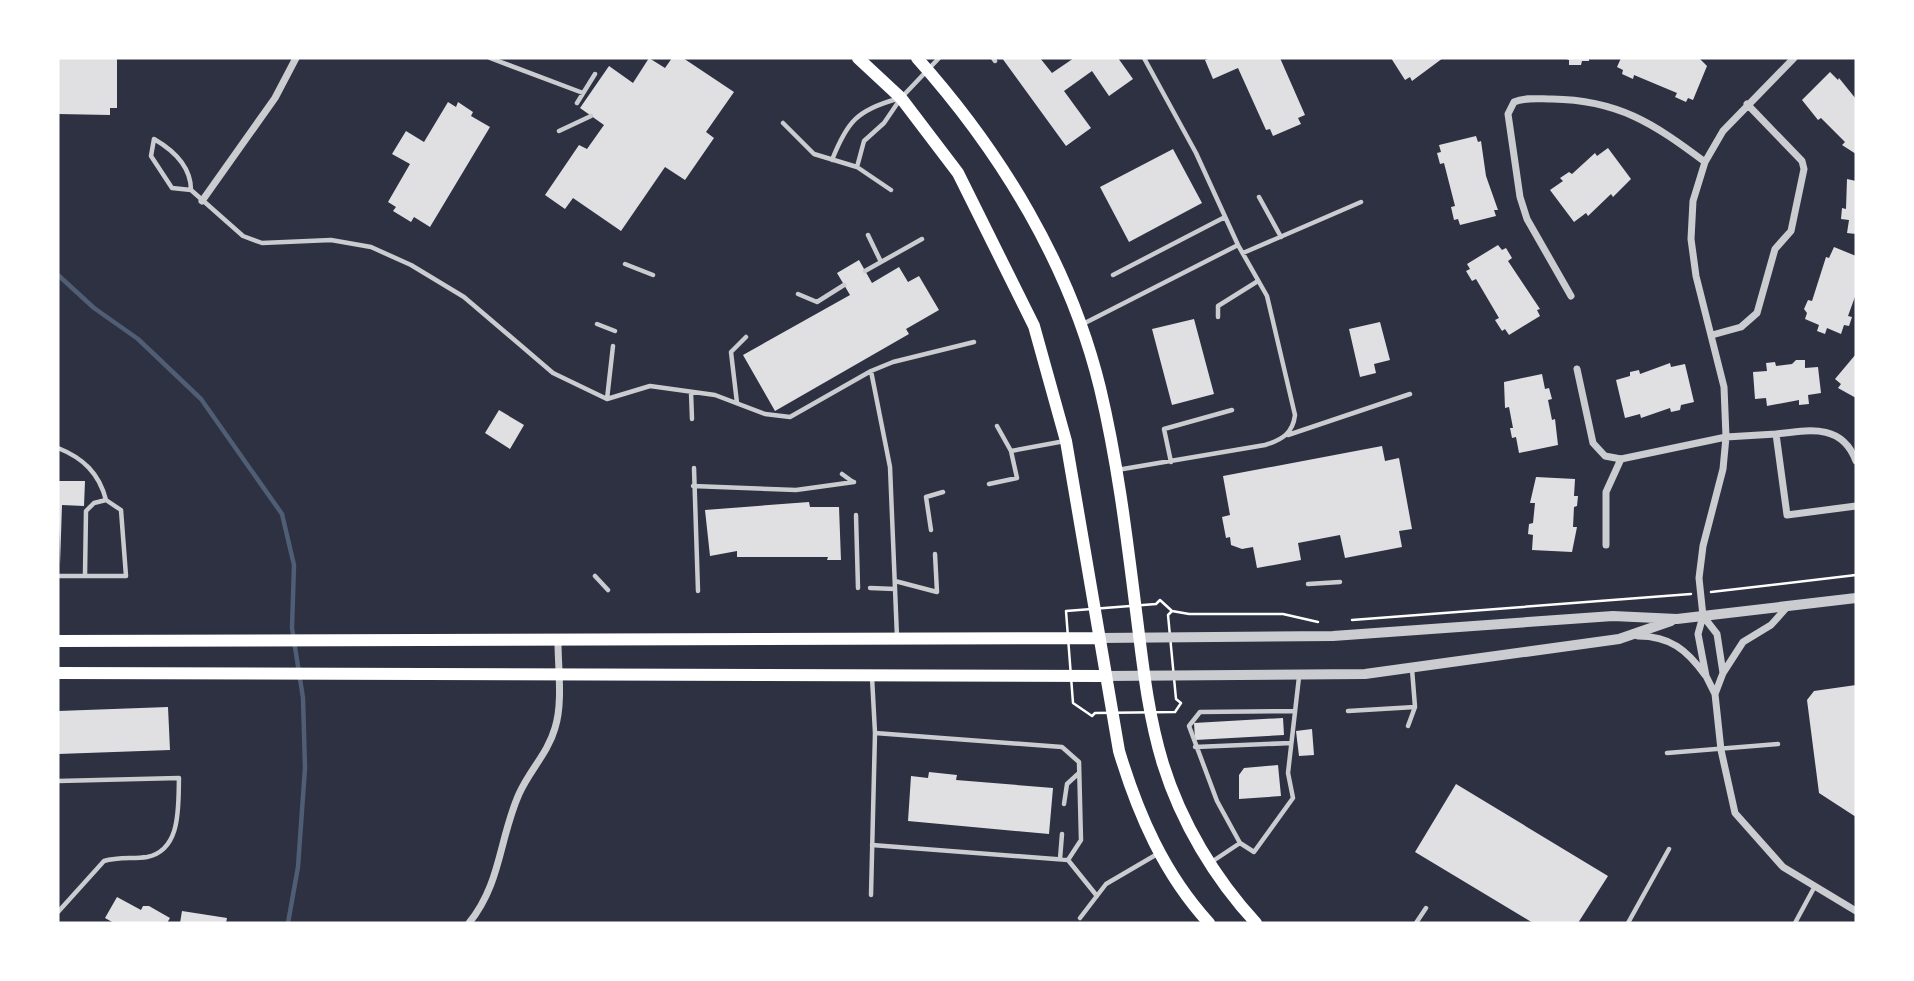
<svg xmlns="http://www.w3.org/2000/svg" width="1914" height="981" font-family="Inter,sans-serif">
<rect width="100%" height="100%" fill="#2d3142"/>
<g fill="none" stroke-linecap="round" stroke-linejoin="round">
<!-- stream -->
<path stroke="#4f5d75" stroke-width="4.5" d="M58,275L94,308L138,339L201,399L282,514L294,565L292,628L303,698L305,768L298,867L288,923"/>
</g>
<!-- building -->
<path fill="#e0e0e3" d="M58,58H117V108H110V115L58,114Z
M649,58L665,68L672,58H683L734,92L706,132L714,138L685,180L665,167L621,231L573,198L565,209L545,195L579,145L587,149L604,125L580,108L609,66L633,83Z
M1002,58H1040L1052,73L1074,58H1118L1133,79L1109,96L1092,71L1064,91L1091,128L1066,146Z
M1211,58H1280L1305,115L1298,118L1301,124L1273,136L1270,129L1266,130L1238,68L1213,79L1205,60Z
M1391,58H1443L1412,81L1410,77L1405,80Z
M1564,58H1589V61H1582L1581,65H1569V60Z
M1621,58H1699L1707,66L1693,100L1688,98L1686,102L1675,97L1677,93L1634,75L1633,79L1622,74L1623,70L1617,67Z
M1830,72L1838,80L1839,78L1856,99V154L1842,145L1845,142L1821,118L1818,120L1802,100Z
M448,102L456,107L458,102L473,112L471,116L490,127L430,227L414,217L411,222L393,211L396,207L388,202L410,164L392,154L406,131L424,142Z
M1476,136L1478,142L1481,141L1486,176L1498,210H1494L1496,216L1460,225L1458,219L1454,220L1451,207L1455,206L1444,163L1440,164L1437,153L1441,152L1439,145Z
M1608,148L1631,179L1613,197L1611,194L1588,216L1586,213L1574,222L1550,190L1563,181L1560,178L1569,172L1572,174L1595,153L1597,156Z
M1173,149L1202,203L1129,242L1100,187Z
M1847,179L1856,181V234L1847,233L1849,220L1841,219L1842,208L1846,209Z
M1498,245L1502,250L1506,248L1512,258L1508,261L1540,309L1537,310L1540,316L1509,335L1505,329L1502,331L1495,320L1499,318L1476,279L1472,281L1466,271L1470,269L1467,264Z
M1834,247L1856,256V294L1848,316L1852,317L1849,326L1844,325L1841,334L1827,328L1825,334L1817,331L1819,325L1805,319L1807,313L1804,309L1808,300L1812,301L1826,257L1829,258Z
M859,260L872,283L899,267L908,282L919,276L939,310L906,329L909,334L775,411L743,355L850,295L837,273Z
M1194,319L1214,394L1172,405L1152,329Z
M1380,322L1390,360L1374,364L1376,373L1360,377L1349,329Z
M1856,354V398L1838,388L1841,384L1835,379Z
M1796,360H1805V368L1818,367L1821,393L1808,395L1809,404L1799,405V400L1767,406L1766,398L1755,399L1753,372L1767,371L1766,363L1775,362L1776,366L1792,364Z
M1670,363L1671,367L1685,364L1694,402L1681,405L1680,410L1671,412L1670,408L1641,418L1640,414L1625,418L1616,380L1630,376V372L1639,370L1640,374Z
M1542,374L1545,389L1549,388L1552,399L1548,400L1552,420L1555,419L1558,445L1519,453L1516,437L1512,438L1510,428H1513L1509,407L1505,408L1504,382Z
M499,410L524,425L510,449L485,433Z
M1382,446L1385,461L1399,458L1412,529L1399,531L1402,547L1345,558L1340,535L1298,543L1301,560L1257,568L1253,547L1242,549L1231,545L1230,537L1226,538L1222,517L1230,515L1223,476Z
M1536,477L1575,479L1574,496H1578L1577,506L1574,507L1573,527H1577L1572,552L1532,550L1533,535L1528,534L1529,524L1533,523L1535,503H1530Z
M58,481H85L84,506L62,505L60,565Z
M809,502L810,507H839L841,560H827L828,557H737V551L710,556L705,510Z
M1856,685V817L1819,793L1807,700L1814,691Z
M168,707L170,750L58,754V711Z
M1283,718L1284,735L1195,740L1194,723Z
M1312,729L1314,755L1299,756L1296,731Z
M1278,765L1281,796L1239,799V775L1244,768Z
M929,772L957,775L956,780L1053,788L1049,834L908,821L911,776L928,778Z
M1456,784L1608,876L1578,923H1533L1415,852Z
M117,897L141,910L143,906H149L170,918L167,923H114L105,918Z
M182,911L227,918L226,923H180Z"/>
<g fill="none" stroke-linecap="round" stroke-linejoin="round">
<!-- path -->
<path stroke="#fff" stroke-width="2.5" d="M1711,592L1856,575
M1160,600L1172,611L1168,615L1176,699L1181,703L1175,712L1095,713L1092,716L1073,703L1066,611L1156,604Z
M1172,611L1189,614H1283L1318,622
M1352,620L1691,594"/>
<!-- service -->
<path stroke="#caccd0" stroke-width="4.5" d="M490,58L583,93
M993,58L995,61
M577,103L595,74
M783,123L814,154L857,167L891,190
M559,131L591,116
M832,160C847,122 857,110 897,99
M857,167L864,141L884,123L901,98L939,58
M191,190C191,167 173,150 154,139L151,156L172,188L191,190L243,236L262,243L331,240L371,247L411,265L464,297L553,373L607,399L650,386L715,395L765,414L790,417L871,371L893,362L974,342
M1259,197L1281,237
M868,235L881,262
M1243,253L1361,202
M625,264L653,275
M865,271L922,239
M1113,275L1225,217
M798,294L817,302L844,285
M1218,317V306L1258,281
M597,324L615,331
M1081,325L1238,245
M871,371L890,467L897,637
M691,392L692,419
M607,399L613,346
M737,403L731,352L746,337
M1288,435L1410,394
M58,448C83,458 99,473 106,500L121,510L126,576H58
M1011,451L1065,441
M1171,462L1164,429L1232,410
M694,468L698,591
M1117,470L1265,445C1282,440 1293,433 1295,415L1267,296L1238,245L1196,153L1144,58
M842,474L853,482
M989,484L1017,478L1011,451L997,426
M693,486L796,490L854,482
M856,515L858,588
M931,530L926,497L943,492
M85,575L86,511L94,503L106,500
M595,576L608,590
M895,581L937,592L935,554
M1308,584L1340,582
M870,588L895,589
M872,677L875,733L1062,747L1079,762L1081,840L1068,860L1097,896
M1348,711L1415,707
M1408,726L1415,707L1412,669
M1195,747L1291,743
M1667,753L1778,744
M58,781L179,778C178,805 182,850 147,857C133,859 118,857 104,861L58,912
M1064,804L1067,784L1079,773
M1240,843L1217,801L1189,726L1200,712L1294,711
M872,845L1068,860
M1060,859L1062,834
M1210,863L1240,843L1254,852L1293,798L1288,773L1299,677
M871,895L875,733
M1080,918L1106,884L1159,853
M1416,923L1426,908
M1628,923L1669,849
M1795,923L1815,886"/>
<!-- minor -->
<path stroke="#caccd0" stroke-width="7" d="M1794,58L1723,131L1705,162L1693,201L1691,239L1696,276L1724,387L1726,437L1723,469L1703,546L1699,578L1703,616L1698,634L1706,676L1715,694L1721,750L1735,813L1783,867L1856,911
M202,201L275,98L296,58
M1571,296L1527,219L1520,197L1508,114L1514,102C1525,97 1539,99 1552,99C1618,100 1653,123 1705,162
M1712,335L1741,327L1757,313L1775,249L1791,231L1804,169L1802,161L1747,104
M1577,369L1593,443L1605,456L1621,459L1726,437L1776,434
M1856,461C1842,423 1809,430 1776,434L1787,515L1856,506
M1606,545V492L1621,459
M1703,616L1717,634L1723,673
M1638,636C1670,636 1687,650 1705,675
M1715,694L1723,673L1743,642L1771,625L1788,606
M469,923C501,884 499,839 519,794C529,771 548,753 555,728C563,703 558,668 558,642"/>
<!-- tertiary -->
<path stroke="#caccd0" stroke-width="10" d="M1099,638L1333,636L1613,616L1677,619L1856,598
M1105,676L1365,674L1619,639L1671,621"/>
<!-- secondary -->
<path stroke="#fff" stroke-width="12" d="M858,58L901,98L958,173L1034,326L1066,441L1119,751C1138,814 1164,874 1209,923
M917,58C1001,152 1070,265 1100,388C1117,459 1126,531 1135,603C1142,657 1147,712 1163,764C1181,822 1215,879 1256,923
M58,641L1099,638
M58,673L1105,676"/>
</g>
<!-- border -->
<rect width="1914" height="981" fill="none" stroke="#ffffff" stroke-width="119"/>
</svg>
